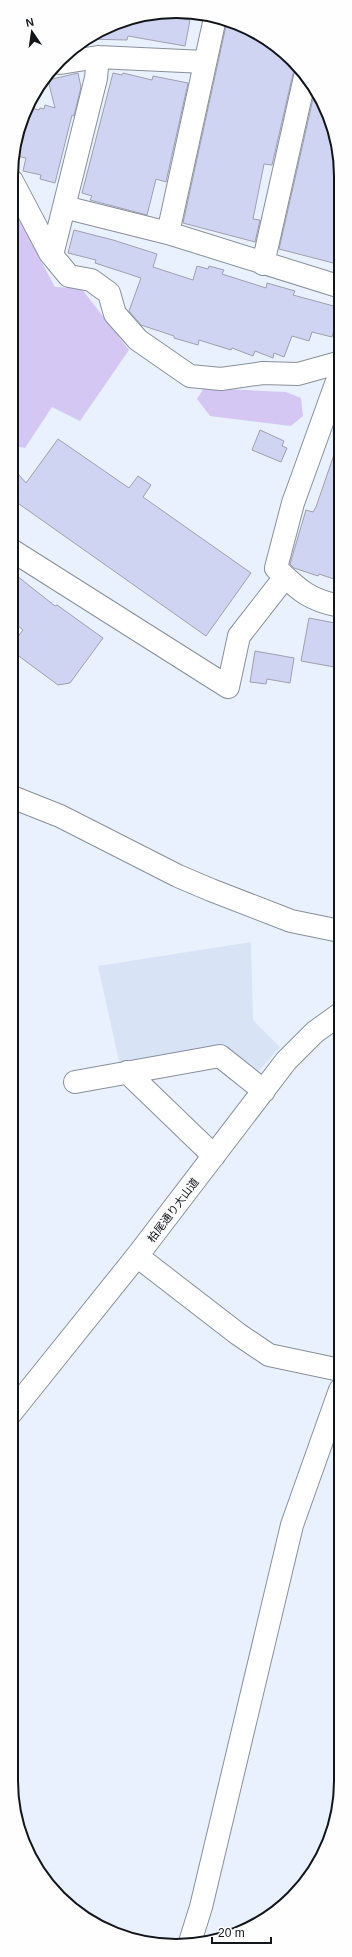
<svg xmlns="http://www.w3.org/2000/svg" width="352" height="1957" font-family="Arial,'Noto Sans JP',sans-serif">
<rect width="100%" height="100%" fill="#e9f1fe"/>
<!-- built -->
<path fill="#d8e4f6" d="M251,942L253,1020L280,1047L256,1074L226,1046L120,1066L98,966Z"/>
<!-- green -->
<path fill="#d4c7f4" d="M12,207L55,287L81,288L129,350L80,421L52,407L25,448L12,446Z
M204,388L286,392L301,398L303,416L291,426L210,416L197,399Z"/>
<!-- building -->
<path fill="#d0d4f3" stroke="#9ea0ad" d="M163,15L190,20L185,46L128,36L127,40L88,39L133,17Z
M227,21L249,28L293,59L298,67L293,74L272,165L264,164L253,219L260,220L255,242L183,223Z
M78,73L81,87L74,116L72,115L55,183L40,179L41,175L23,171L26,158L12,155L28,107L39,110L40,108L44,109L45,105L55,108L48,80Z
M113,73L122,75L123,73L152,80L153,76L188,83L166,182L156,179L147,215L90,200L92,196L82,193Z
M315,90L324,103L341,165V265L279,249Z
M74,230L113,240L157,254L153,267L193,280L197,266L208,269L209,266L224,270L222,274L266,288L267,283L295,291L293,295L341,308L332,337L312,332L309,341L292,336L284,357L274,353L273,358L255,351L253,356L232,348L231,350L199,340L198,345L174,338V336L141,325L129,311L141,278L95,263L96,260L68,253Z
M260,430L284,441L282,446L287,448L281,462L252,450Z
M58,439L129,488L138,476L151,485L143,497L251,573L206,636L12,499V467L26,483Z
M338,443H340V581L319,574L318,576L294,568L290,564L306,510L313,512L316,507Z
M12,572L55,606L57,605L103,638L70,683L58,685L12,651V644L23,630L12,621Z
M309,618L340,624V668L301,661Z
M255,651L294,658L290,683L267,679L266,684L250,682Z"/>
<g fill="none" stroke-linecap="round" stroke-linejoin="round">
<defs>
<path id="minor" d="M215,18L168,233L341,287
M60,63L98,57L205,62
M12,181L50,253L69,276L91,280L109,293L115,314L138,340L190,376L221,379L263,373L298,374L341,362
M64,207L168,233
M52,255L96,78L98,57
M263,264L305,77
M13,551L228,687L239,636L285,577
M340,606C308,600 298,589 276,568L293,503L341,370
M12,797L60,816L178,876L211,890L291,921L340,931
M127,1072L214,1156
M75,1082L220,1056L264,1091
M137,1256L238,1334L269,1355L340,1370
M11,1413L137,1256L286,1061L315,1032L340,1014
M190,1942L201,1907L292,1525L340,1390"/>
</defs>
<!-- minor casing -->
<use href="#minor" stroke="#88909b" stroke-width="24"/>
<!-- minor -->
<use href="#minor" stroke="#fff" stroke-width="22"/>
</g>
<g text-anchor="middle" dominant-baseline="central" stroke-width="3" stroke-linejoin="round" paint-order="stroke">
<!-- street labels -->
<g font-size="11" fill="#121519" stroke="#fefefe">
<text transform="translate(173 1210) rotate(-53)">柏尾通り大山道</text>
</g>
</g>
<!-- crop -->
<path d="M0 0H352V1957H0ZM176 18H176A158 158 0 0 1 334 176V1781A158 158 0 0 1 176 1939H176A158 158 0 0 1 18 1781V176A158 158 0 0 1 176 18Z" fill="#fefefe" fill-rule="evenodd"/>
<path fill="none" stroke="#121519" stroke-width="2" d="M176 18H176A158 158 0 0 1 334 176V1781A158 158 0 0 1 176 1939H176A158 158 0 0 1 18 1781V176A158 158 0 0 1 176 18Z"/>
<!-- north arrow -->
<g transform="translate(32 32) rotate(347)" stroke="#fefefe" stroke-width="3" paint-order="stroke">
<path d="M0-3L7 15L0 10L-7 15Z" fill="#121519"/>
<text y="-6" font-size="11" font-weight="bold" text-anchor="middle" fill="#121519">N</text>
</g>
<!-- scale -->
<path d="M212 1937v6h59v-6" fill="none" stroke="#121519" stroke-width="2"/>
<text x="218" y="1937" font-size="12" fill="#121519" stroke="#fefefe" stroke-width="3" paint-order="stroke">20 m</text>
</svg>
